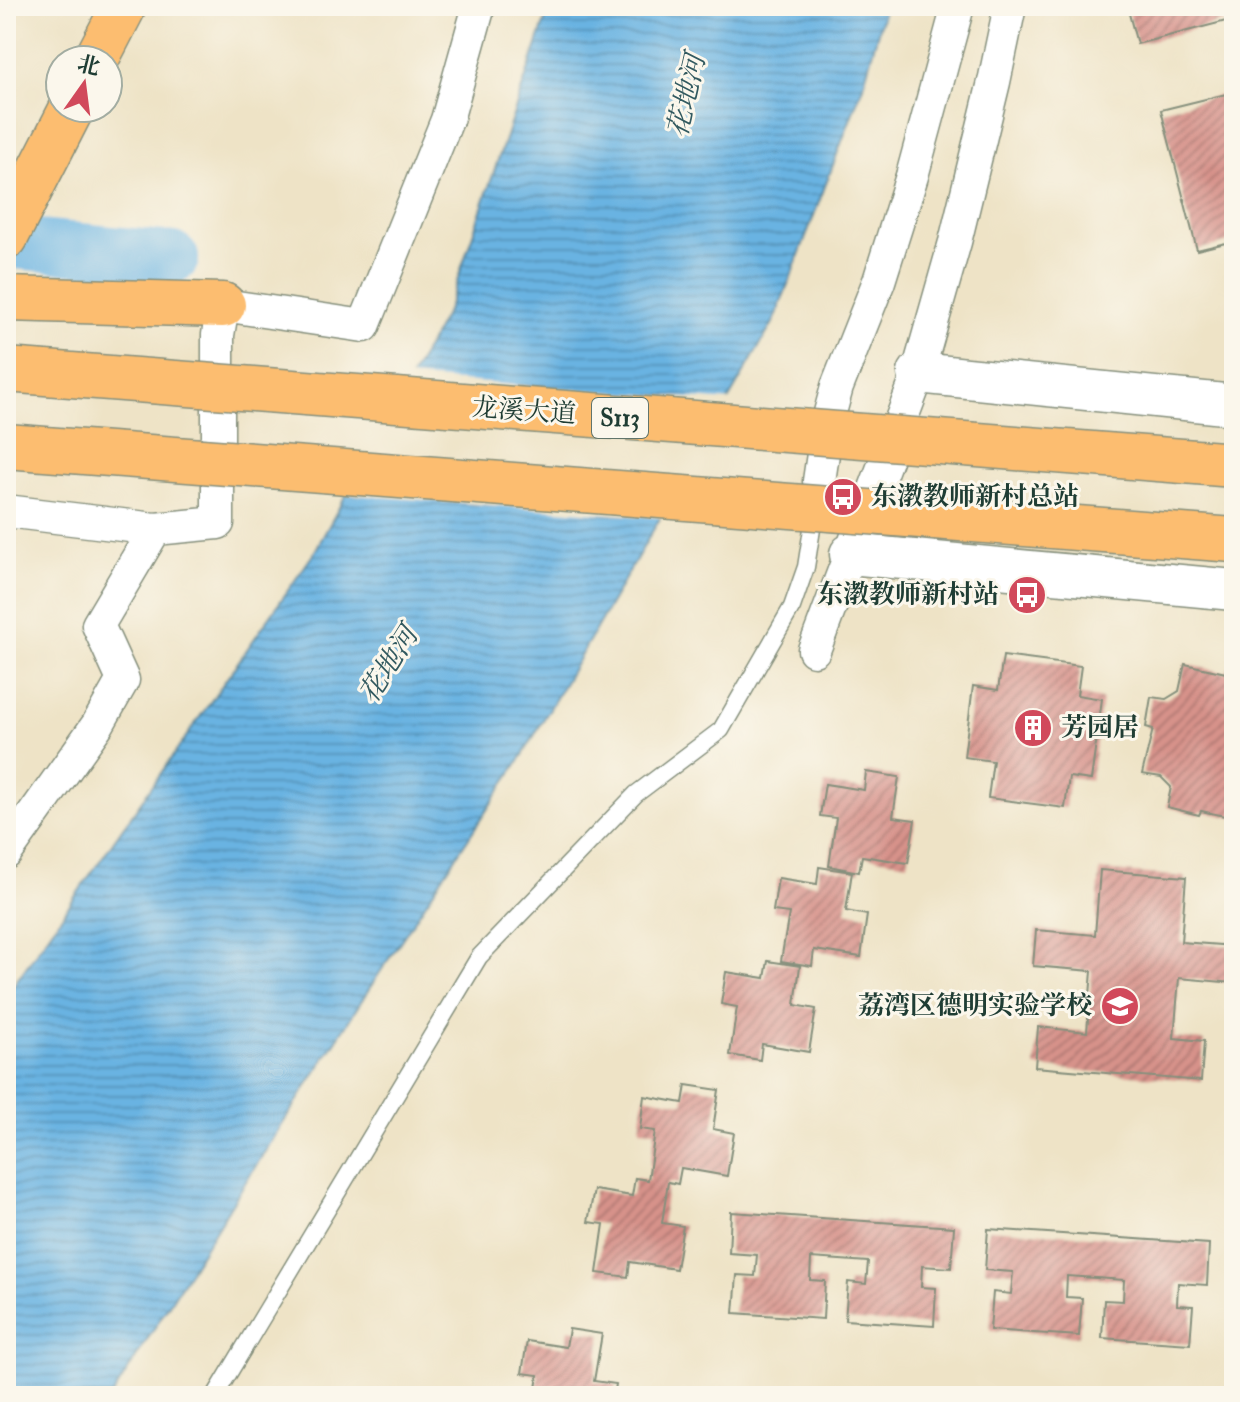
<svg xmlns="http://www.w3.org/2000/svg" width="1240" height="1402" font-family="'IM FELL Double Pica','Noto Serif SC',serif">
<defs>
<pattern id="water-rules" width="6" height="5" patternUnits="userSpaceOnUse" patternTransform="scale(2)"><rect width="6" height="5" fill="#69b3e2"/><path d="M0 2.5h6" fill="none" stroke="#5693b8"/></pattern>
<pattern id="building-hatch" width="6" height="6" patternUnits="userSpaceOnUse" patternTransform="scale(2)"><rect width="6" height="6" fill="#d7928a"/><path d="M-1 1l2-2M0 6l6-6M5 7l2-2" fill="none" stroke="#ae7872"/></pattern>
</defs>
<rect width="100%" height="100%" fill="#fbf7ec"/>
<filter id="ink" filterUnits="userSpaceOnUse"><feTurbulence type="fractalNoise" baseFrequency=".0125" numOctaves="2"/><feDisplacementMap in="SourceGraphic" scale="16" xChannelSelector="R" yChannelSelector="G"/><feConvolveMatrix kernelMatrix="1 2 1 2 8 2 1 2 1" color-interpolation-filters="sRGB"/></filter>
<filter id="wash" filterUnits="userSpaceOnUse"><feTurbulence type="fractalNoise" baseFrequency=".006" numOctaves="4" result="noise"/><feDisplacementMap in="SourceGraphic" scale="32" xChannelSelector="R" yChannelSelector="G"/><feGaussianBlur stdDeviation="1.8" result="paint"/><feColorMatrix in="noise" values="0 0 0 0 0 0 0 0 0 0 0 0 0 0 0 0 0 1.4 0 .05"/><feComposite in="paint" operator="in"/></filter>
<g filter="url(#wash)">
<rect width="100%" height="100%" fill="#eee3c6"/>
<!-- water -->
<path fill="url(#water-rules)" stroke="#44788b" stroke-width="2" d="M550,6H885L864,83L774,321L523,755L369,989L241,1189L112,1396H6V996L314,553L447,311Z"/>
<!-- pier -->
<path fill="#eee3c6" d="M406,377L732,401L664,518L342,494Z"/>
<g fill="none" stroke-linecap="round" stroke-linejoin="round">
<!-- river -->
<path stroke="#69b3e2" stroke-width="52" d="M6,242L173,258"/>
</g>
<g id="blocks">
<!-- building -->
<path fill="url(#building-hatch)" d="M1127,6H1234V19L1137,44Z
M1234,92V241L1197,250L1161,110Z
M1003,656L1081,666L1077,695L1102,699L1091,780L1069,777L1065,808L988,798L993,761L964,757L973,686L998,690Z
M1185,664L1226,673L1228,668L1234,669V818L1201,811L1199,815L1167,807L1171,787L1161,777L1142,774L1153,729L1146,727L1151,697L1166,699L1179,691Z
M866,772L899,777L893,817L915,820L908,863L862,856L859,872L829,866L836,818L820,816L825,784L864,790Z
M819,867L852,872L846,911L867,915L861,957L814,950L812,966L781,961L789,913L773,911L778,878L817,884Z
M1100,870L1186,877L1181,942L1234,946V983L1179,978L1174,1038L1204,1041L1201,1081L1035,1067L1038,1027L1087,1032L1092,971L1033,966L1036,930L1095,935Z
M768,961L800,966L795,1005L816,1009L809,1052L762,1044L760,1060L730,1055L737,1007L721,1004L726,972L765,978Z
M686,1085L719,1090L713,1129L734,1133L727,1176L681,1168L678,1184L668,1182L662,1223L683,1226L676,1269L630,1262L628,1277L597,1273L604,1224L588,1222L594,1190L632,1196L635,1178L648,1180L655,1131L640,1129L644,1096L683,1103Z
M731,1212L954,1227L951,1268L922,1266L921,1287L936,1288L934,1326L845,1320L848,1282L866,1284L868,1262L840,1260L811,1258L810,1280L825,1281L823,1319L734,1313L737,1275L755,1276L757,1255L729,1253Z
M988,1229L1209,1244L1207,1285L1178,1283L1177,1305L1193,1306L1190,1344L1102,1338L1104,1300L1123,1301L1124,1280L1096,1278L1067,1276L1066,1297L1082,1298L1079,1336L990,1330L993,1292L1011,1294L1013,1272L985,1270Z
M569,1329L602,1334L594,1381L616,1384L614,1396H535L538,1375L522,1373L527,1341L566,1347Z"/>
</g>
</g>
<g filter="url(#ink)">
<use href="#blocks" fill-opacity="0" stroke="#86907d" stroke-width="2"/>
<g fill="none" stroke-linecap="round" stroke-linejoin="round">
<defs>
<path id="service" d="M215,1396L479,957L636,794L721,730L792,607L806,567L815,510"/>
<path id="minor" d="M819,481L828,420L837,387L879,281L912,176L958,6
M6,511L155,529L218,523V335L223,305L364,326L447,120L479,6
M814,650L915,383L955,242L994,82L1010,6
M6,853L98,724L123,680L98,625L155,529"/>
<path id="tertiary" d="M918,373L1234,405
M850,554L1234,590"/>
<path id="primary" d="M96,60L124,6
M6,237L72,108
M6,299L223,305"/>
</defs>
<!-- service casing -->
<use href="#service" stroke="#86907d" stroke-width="19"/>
<!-- minor casing -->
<use href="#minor" stroke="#86907d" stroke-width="35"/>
<!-- tertiary casing -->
<use href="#tertiary" stroke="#86907d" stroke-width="43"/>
<!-- primary casing -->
<use href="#primary" stroke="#86907d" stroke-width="47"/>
<!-- service -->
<use href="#service" stroke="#fff" stroke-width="16"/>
<!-- minor -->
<use href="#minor" stroke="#fff" stroke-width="32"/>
<!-- tertiary -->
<use href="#tertiary" stroke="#fff" stroke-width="40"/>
<!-- primary -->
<use href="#primary" stroke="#fcbd6f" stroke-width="44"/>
<defs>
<path id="primary-bridge" d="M6,370C415,403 825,431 1234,465
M6,446L1234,540"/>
</defs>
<!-- primary-bridge casing -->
<use href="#primary-bridge" stroke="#86907d" stroke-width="47" stroke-linecap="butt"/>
<!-- primary-bridge -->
<use href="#primary-bridge" stroke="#fcbd6f" stroke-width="44"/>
</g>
</g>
<!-- icons -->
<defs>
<symbol id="bus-disc" viewBox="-11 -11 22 22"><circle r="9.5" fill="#d1495b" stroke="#fbf7ec"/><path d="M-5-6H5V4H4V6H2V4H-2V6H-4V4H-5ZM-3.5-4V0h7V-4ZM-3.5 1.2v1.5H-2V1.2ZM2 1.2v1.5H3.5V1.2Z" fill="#fff"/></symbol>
<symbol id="building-disc" viewBox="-11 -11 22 22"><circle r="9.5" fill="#d1495b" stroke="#fbf7ec"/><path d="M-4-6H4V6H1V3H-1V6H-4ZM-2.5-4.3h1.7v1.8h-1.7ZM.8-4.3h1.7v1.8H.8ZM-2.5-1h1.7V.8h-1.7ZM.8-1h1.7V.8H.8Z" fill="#fff"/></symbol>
<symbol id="school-disc" viewBox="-11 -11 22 22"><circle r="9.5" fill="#d1495b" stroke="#fbf7ec"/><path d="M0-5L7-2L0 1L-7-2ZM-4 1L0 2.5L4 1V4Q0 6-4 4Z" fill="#fff"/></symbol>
</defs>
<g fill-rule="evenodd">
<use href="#bus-disc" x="821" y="475" width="44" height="44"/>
<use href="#bus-disc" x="1005" y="573" width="44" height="44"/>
<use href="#building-disc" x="1011" y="706" width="44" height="44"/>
<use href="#school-disc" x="1098" y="984" width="44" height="44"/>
</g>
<g text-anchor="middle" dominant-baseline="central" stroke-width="6" stroke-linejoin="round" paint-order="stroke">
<!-- shield labels -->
<rect fill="#fbf7ec" stroke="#61756b" stroke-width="2" x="592" y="398" width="56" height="40" rx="6"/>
<g font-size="24" font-weight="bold" fill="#1f3d34">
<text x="620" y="418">S113</text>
</g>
<!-- street labels -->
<g font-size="26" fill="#1f3d34" stroke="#fbf7ec">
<text transform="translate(524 411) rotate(4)">龙溪大道</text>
</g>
<!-- poi labels -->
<g font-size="26" font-weight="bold" fill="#1f3d34" stroke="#fbf7ec" text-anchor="start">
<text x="871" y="497">东漖教师新村总站</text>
<text x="999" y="595" text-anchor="end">东漖教师新村站</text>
<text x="1061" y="728">芳园居</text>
<text x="1092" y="1006" text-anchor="end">荔湾区德明实验学校</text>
</g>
<!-- water labels -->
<g font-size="28" font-style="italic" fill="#325a60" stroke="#fbf7ec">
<text transform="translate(687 96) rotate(-77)">花地河</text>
<text transform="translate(389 665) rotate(-58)">花地河</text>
</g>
</g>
<!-- margin -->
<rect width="1240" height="1402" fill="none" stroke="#fbf7ec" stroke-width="32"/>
<!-- north arrow -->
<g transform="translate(84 84) rotate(14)"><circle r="38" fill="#fbf7ec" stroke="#a3ada2" stroke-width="2"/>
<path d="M0-6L14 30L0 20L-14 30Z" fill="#d1495b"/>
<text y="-12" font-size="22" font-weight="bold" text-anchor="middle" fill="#1f3d34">北</text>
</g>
</svg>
